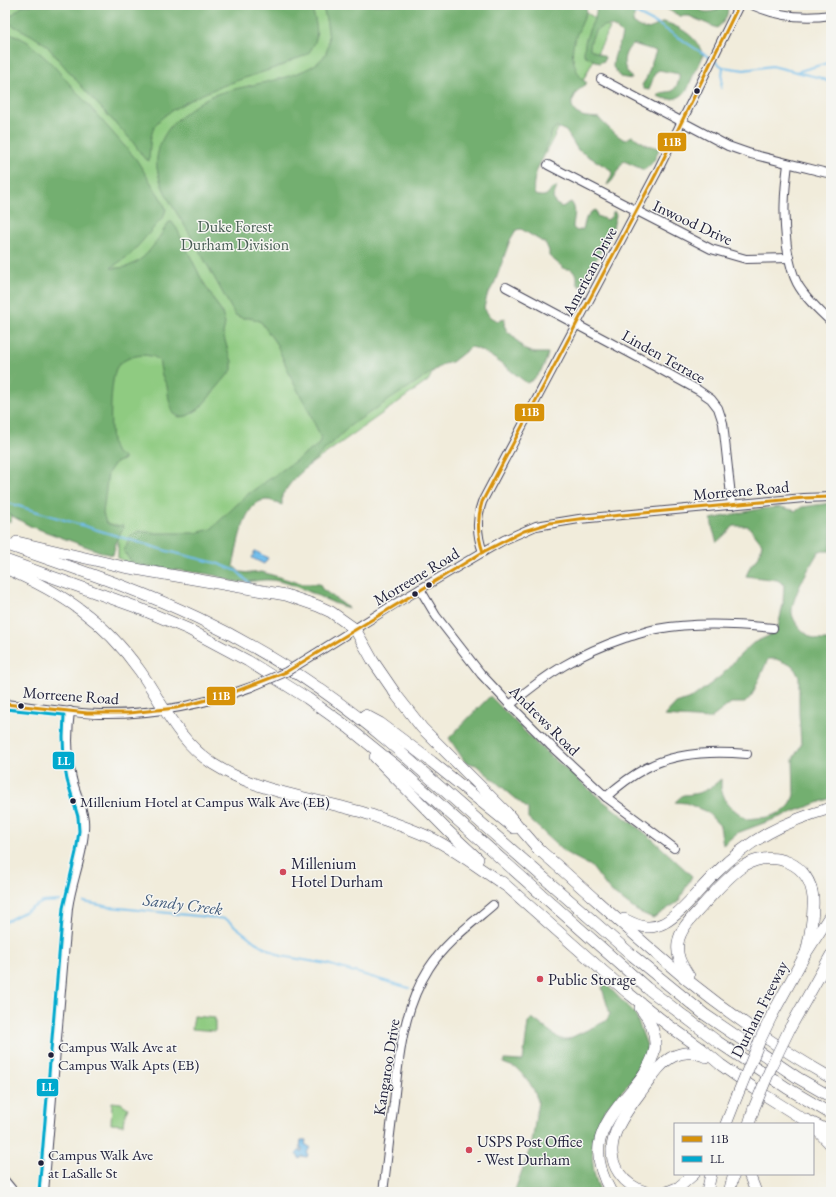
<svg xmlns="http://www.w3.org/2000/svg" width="836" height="1197" viewBox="0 0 836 1197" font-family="'EB Garamond',serif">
  <rect width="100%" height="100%" fill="#f6f6f2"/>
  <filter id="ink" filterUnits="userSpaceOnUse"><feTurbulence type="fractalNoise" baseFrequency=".025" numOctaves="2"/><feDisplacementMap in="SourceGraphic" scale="8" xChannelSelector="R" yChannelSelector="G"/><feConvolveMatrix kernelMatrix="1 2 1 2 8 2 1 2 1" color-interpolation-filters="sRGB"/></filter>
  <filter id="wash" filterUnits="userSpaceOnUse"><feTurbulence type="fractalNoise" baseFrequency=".012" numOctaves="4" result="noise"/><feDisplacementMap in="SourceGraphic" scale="16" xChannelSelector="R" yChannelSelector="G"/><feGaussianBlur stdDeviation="0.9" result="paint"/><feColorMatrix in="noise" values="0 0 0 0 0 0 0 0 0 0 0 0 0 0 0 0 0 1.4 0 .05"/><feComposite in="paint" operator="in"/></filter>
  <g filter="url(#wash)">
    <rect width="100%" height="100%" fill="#f1ecdb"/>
    <!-- green -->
    <g fill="#8fcb81" stroke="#58765e">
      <path d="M 5,5 L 575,5 L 610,28 L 428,381 L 160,571 L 132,565 L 118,558 L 118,526 L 106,523 L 11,514 L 10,522 L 5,520 Z"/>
      <path d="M 194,1016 L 215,1018 L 215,1031 L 192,1029 Z"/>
      <path d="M 112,1102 L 121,1103 L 128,1108 L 124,1118 L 123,1125 L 111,1124 Z"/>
    </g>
    <!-- forest -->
    <g fill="#73af6f" stroke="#4a6855">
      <path d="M 24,5 L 311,5 C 315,20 321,34 312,48 C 310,51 309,53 306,55 C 299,59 292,59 286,64 C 248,78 210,87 176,108 C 169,112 162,117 157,123 C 149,132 150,150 149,161 L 144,158 L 132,141 L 89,95 L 45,44 L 31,35 L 8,23 L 9,17 Z"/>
      <path d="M 322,5 L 585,5 L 587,7 C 583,30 565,43 576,68 C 578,74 581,79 587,83 C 580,90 570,94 572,106 C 573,110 575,113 580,115 C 585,118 593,117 599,118 C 601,122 621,139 625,140 L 632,136 L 647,145 L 659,148 C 657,157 652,165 644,170 L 624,161 C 617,168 616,180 607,185 L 612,174 L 611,170 L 578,150 L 566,131 L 557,127 L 553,130 C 548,145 528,181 535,195 C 543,197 547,197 551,189 L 557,187 L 553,198 L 556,204 L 562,207 L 571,202 C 578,210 573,218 573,228 L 577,231 L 583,229 L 586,218 L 591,212 L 596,210 L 597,216 L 607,220 L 611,217 L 614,211 L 616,215 L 612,232 L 580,287 L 577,283 L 577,276 L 571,269 L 565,269 L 549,256 L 549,251 L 546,244 L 521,229 L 516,230 L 510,240 L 495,282 L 487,296 L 484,308 L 490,317 L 498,321 L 505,318 L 504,325 L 507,331 L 513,336 L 525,350 L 535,353 L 548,353 C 546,364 539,378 527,383 C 513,373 487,350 471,347 L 452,362 L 444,364 L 351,425 L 293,480 L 282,495 L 282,505 C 278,504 272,500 267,500 C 243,499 237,550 233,566 L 240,572 L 251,573 L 262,572 L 302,584 L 320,584 L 322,589 L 349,608 C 325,602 304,586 278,581 C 263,578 256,582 242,582 C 232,583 222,577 213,575 C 196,571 141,569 129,559 C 127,557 126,553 124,551 L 131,535 L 139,531 L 155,533 L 196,533 L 211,529 L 248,494 L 318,445 L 321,438 L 307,407 L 293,382 L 277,345 L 261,322 L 251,318 L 242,318 L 235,315 C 221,290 207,264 192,238 C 180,216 161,194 157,168 C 155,150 164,131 177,120 C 186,112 196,104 207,98 C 234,84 312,81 326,53 C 332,41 326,17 322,5 Z"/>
      <path d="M 596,5 L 638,5 L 639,8 L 634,16 L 633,23 C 648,33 650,28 664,22 C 681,27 698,37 703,56 C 700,63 697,69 693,76 C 691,80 690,84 688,88 C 682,99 669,102 658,96 L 661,93 L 673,91 C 677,86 680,80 679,74 L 659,70 L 655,73 L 649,90 L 644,89 L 642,85 L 646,79 L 656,51 L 633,44 C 627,49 622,58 625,67 C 627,72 630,75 632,79 L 620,77 L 613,67 C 613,54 620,46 622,34 C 608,16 590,29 590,49 L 605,57 L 604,61 L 599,63 L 584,55 C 584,47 585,40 588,33 C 591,24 598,15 596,5 Z"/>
      <path d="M 654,5 L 695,5 C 702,17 717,11 726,5 C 731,12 724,23 717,28 L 689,16 L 680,16 L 663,7 L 657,7 Z"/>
      <path d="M 5,34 L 15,35 L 28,42 L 52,64 L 136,159 L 163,202 L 166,209 L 164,216 L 131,254 L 111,268 C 116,268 124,268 129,266 C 149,258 158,238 169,222 L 172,222 L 177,229 L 201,278 L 222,313 L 225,324 L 223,333 L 228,351 L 232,361 L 232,370 L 199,409 L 187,416 L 179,417 L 173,413 L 169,400 L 167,386 L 162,376 L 159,360 C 156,358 153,356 150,356 C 141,353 123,358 117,367 C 110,377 108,441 115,451 C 117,454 122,456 125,459 L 115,463 L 108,473 L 103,513 L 106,523 L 117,526 L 123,525 L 123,529 L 117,539 L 113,555 L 104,553 L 30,526 L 5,512 Z"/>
      <path d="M 831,503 L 831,551 L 819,551 C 811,564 791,598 792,613 C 793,620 798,626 803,631 C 815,641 816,640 831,640 L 831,798 L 737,833 L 723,845 L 720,826 L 707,812 L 686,803 L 675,802 L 683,795 C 701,794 707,791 721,779 L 721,789 L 727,804 L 746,819 L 769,817 L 784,811 L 790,805 L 794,795 L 793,759 L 801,745 L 799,713 L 799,677 L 793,666 L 776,659 L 768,659 L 752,695 L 745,703 L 731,703 L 710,719 L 664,716 L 676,703 L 693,697 L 721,676 L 738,657 L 753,643 L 777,632 L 783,604 L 784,584 L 777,580 L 746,576 L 751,565 L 759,556 L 762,544 L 748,526 L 734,526 L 717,542 L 713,530 L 711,519 L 759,509 L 781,507 L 796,511 L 802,507 Z"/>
      <path d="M 490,696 L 537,744 L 598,797 L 650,837 L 692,876 L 678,902 L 653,918 L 637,911 L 610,891 L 591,866 L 566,853 L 528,818 L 528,809 L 476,765 L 465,762 L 449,738 Z"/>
      <path d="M 605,983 L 635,1014 L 648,1048 C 643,1059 638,1071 631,1081 C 623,1091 613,1099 606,1109 C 590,1132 588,1168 601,1192 L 512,1192 L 515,1190 L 532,1143 L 538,1101 L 533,1088 L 522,1074 L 516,1068 L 503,1063 L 504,1060 L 523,1061 L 528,1023 L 532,1018 L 560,1039 L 568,1039 L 606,1021 L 610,1014 L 602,988 Z"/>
    </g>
    <!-- water -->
    <g fill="#72bdeb" stroke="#4a7093">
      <path d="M 255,551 L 268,558 L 264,564 L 252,558 Z"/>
      <path d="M 301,1140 L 306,1140 L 305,1144 L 311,1148 L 307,1152 L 308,1154 L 307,1157 L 302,1156 L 300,1159 L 296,1154 L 300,1150 L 301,1152 L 302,1151 L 302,1148 L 300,1148 Z"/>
    </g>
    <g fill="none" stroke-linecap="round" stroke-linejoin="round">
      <!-- stream -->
      <g stroke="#72bdeb" stroke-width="2">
        <path d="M 611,5 L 636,13 L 659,25 L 710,58"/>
        <path d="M 713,60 L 723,67 L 744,70 L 772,66 L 821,78 L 831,83"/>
        <path d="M 796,72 L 831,62"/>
        <path d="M 721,88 L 723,67"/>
        <path d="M 5,502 L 167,551 L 216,563 L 237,571 L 250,584"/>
        <path d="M 84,902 L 110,907 L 226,919 L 255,942 L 281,956 L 327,964 L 409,988"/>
        <path d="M 5,922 L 43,902 L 60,901"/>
      </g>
    </g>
  </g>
  <g filter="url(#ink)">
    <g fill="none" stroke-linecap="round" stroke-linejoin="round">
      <defs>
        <g id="minor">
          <path d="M 752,5 C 777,16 805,19 831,15"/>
          <path d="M 601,79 L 728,146 L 751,154 L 831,174"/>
          <path d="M 788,164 C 784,195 783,216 787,247 C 789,259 791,272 797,283 C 805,298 819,310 831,322"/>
          <path d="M 548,165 L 711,249 L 746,259 L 789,258"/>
          <path d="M 506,287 L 656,367 L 698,390 L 711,399 L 718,408 L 723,423 L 732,505"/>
          <path d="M 483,552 C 477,536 476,519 482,502 L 656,174 L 739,5"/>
          <path d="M 420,589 L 436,616 L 481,674 L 510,705 L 550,745 L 606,797 L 674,848"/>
          <path d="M 315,654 L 393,605 L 483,552 L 504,540 L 536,526 L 579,519 L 804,498 L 831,497"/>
          <path d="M 5,704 C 36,707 68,713 99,714 C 151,715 203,705 251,687"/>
          <path d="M 510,705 C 546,674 580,653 625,638 C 636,635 646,631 657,629 C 695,622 735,624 773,628"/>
          <path d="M 606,797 C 618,786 631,776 646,768 C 676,752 714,751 747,754"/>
          <path d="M 5,1181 L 14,1192"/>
          <path d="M 44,1192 L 68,908 C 72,878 86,850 84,820 C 83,809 75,791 72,779 C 67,756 67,734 70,711"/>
          <path d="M 383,1192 C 387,1162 390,1132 394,1102 C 399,1055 403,1009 429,968 C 445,943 471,924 493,905"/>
        </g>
        <g id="highway">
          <path d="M 17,542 L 124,567 L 286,595 L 318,606 L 331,612 L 355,629 L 373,661 L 397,696 L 422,728 L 507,813 L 541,852"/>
          <path d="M 5,544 C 70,567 136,588 198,618 C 267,651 331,693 390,743 L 633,956 L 704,1014 L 798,1078 L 831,1097"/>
          <path d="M 5,560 L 136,607 L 188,629 L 248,661 L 307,698 L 349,728 L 402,771 L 647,988 L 718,1042 L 787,1088 L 831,1114"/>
          <path d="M 5,568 C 62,593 103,619 140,671 C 163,704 178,741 213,764 C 260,794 319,798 371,815 C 393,823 416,830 437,841 C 461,854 483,871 506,886"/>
          <path d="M 365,715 L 380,723 L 432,762 L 514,828"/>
          <path d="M 375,757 L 448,831 L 478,859"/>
          <path d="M 536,847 C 587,891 635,937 686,979 C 732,1016 780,1049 831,1078"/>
          <path d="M 502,882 L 628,993 L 668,1025 L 702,1049 L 721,1065 L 755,1089 L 811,1124"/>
          <path d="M 624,919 C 638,926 649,931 664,923 C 680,915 702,886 716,873 C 749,839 786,821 831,808"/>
          <path d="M 689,976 C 682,965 676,957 678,943 C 680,928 694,916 703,905 C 715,892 729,875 745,865 C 774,849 810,863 813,898 C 814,916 810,936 806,953"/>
          <path d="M 772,1015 L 806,953 L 831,914"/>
          <path d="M 790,1028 L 831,955"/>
          <path d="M 806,1120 L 831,1132"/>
          <path d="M 726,1124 L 737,1096"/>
          <path d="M 749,1124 L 754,1108"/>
          <path d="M 815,1128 L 831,1145"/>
          <path d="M 749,1174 L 756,1192"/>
          <path d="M 611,1192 C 603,1178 597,1162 599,1145 C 607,1093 688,1065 640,1008"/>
          <path d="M 646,1192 C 635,1189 626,1183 619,1173 C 599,1144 626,1112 643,1089 C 652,1077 661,1062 674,1056 C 685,1051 696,1052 706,1057"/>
          <path d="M 667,1192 L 679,1187 L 694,1174"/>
          <path d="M 707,1192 L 711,1174"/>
          <path d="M 729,1192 L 734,1174"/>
        </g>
      </defs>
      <!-- minor casing -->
      <use href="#minor" stroke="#414053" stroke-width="10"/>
      <!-- highway casing -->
      <use href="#highway" stroke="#414053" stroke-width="12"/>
      <!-- minor -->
      <use href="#minor" stroke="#fff" stroke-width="8"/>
      <!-- highway -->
      <use href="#highway" stroke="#fff" stroke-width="11"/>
      <defs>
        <path id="minor-bridge" d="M 251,687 L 286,672 L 315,654"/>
        <g id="highway-bridge">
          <path d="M 737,1096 L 760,1040 L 772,1015"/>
          <path d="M 754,1108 L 772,1065 L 790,1028"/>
        </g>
      </defs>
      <!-- minor-bridge casing -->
      <use href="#minor-bridge" stroke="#414053" stroke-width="10" stroke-linecap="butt"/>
      <!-- highway-bridge casing -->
      <use href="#highway-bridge" stroke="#414053" stroke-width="12" stroke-linecap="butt"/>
      <!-- minor-bridge -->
      <use href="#minor-bridge" stroke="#fff" stroke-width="8"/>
      <!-- highway-bridge -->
      <use href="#highway-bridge" stroke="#fff" stroke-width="11"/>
      <defs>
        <g id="bus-1">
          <path d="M 483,552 C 477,535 477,519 482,502 L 656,174 L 739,5"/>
          <path d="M 5,704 L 87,713 L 129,713 L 176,708 L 229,694 L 286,672 L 483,552 L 524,531 L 550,523 L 579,519 L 804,498 L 831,497"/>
        </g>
        <path id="bus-2" d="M 5,709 L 64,715 L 63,737 L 64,763 L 67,780 L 78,817 L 79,831 L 76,852 L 63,908 L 39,1192"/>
      </defs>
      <!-- bus-1 casing -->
      <use href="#bus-1" stroke="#f6f6f2" stroke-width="6"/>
      <!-- bus-2 casing -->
      <use href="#bus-2" stroke="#f6f6f2" stroke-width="6"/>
      <!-- bus-1 -->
      <use href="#bus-1" stroke="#d79209" stroke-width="3"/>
      <!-- bus-2 -->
      <use href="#bus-2" stroke="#00a9ce" stroke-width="3"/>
    </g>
  </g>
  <!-- markers -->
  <g fill="#22223b" stroke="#f6f6f2" stroke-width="1.5">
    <circle cx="697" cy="91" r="3.5"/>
    <circle cx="429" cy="585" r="3.5"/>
    <circle cx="415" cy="594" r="3.5"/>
    <circle cx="21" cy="706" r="3.5"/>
    <circle cx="73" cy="801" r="3.5"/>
    <circle cx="51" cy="1055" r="3.5"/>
    <circle cx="41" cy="1163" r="3.5"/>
  </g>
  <g fill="#d1495b" stroke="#f6f6f2" stroke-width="1.5">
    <circle cx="283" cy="872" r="4"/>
    <circle cx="540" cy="979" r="4"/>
    <circle cx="469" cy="1150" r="4"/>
  </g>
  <g text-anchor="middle" stroke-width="3" stroke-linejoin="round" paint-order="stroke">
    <!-- bus labels -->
    <g font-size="15" fill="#22223b" stroke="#f6f6f2" text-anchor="start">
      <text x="80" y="807">Millenium Hotel at Campus Walk Ave (EB)</text>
      <text x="58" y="1052">Campus Walk Ave at<tspan x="58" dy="18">Campus Walk Apts (EB)</tspan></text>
      <text x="48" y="1160">Campus Walk Ave<tspan x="48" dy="18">at LaSalle St</tspan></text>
    </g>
    <!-- street labels -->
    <g font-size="16" fill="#22223b" stroke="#f6f6f2">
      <text transform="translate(693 222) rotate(25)" y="6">Inwood Drive</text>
      <text transform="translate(589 271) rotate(-62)" y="6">American Drive</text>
      <text transform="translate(664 356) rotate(29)" y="6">Linden Terrace</text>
      <text transform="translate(741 490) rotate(-5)" y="6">Morreene Road</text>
      <text transform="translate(416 576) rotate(-31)" y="6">Morreene Road</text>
      <text transform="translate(71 695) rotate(4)" y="6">Morreene Road</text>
      <text transform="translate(545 720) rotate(45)" y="6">Andrews Road</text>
      <text transform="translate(759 1009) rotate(-63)" y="6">Durham Freeway</text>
      <text transform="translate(386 1067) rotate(-81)" y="6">Kangaroo Drive</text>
    </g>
    <!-- park labels -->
    <g font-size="16" fill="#485d54" stroke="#f6f6f2">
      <text x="235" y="232">Duke Forest<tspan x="235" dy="18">Durham Division</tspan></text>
    </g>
    <!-- poi labels -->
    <g font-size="16" fill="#22223b" stroke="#f6f6f2" text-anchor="start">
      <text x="291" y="869">Millenium<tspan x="291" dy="18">Hotel Durham</tspan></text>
      <text x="548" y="985">Public Storage</text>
      <text x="477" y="1147">USPS Post Office<tspan x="477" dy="18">- West Durham</tspan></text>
    </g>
    <!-- water labels -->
    <g font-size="17" font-style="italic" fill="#3e5879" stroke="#f6f6f2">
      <text transform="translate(183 904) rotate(7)" y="6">Sandy Creek</text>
    </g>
  </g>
  <g stroke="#f6f6f2" stroke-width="1.5">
    <rect x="657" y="132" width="30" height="20" rx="4" fill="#d79209"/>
    <rect x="514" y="403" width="31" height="19" rx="4" fill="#d79209"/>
    <rect x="206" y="686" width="30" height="20" rx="4" fill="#d79209"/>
    <rect x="52" y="751" width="23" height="19" rx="4" fill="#00a9ce"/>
    <rect x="36" y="1078" width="23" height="19" rx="4" fill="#00a9ce"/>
  </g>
  <g font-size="11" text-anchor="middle" font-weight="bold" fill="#fff">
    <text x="672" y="146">11B</text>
    <text x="530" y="416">11B</text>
    <text x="221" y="700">11B</text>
    <text x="64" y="765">LL</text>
    <text x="48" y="1091">LL</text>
  </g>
  <!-- margin -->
  <rect width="836" height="1197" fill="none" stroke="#f6f6f2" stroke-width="20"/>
  <!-- legend -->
  <rect x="674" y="1123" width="140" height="52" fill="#f6f6f2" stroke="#a1a1a9"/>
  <rect x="682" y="1136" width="20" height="6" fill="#d79209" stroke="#a1a1a9"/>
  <text x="710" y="1143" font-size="12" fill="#22223b">11B</text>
  <rect x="682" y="1156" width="20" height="6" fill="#00a9ce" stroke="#a1a1a9"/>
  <text x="710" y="1163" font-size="12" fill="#22223b">LL</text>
</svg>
